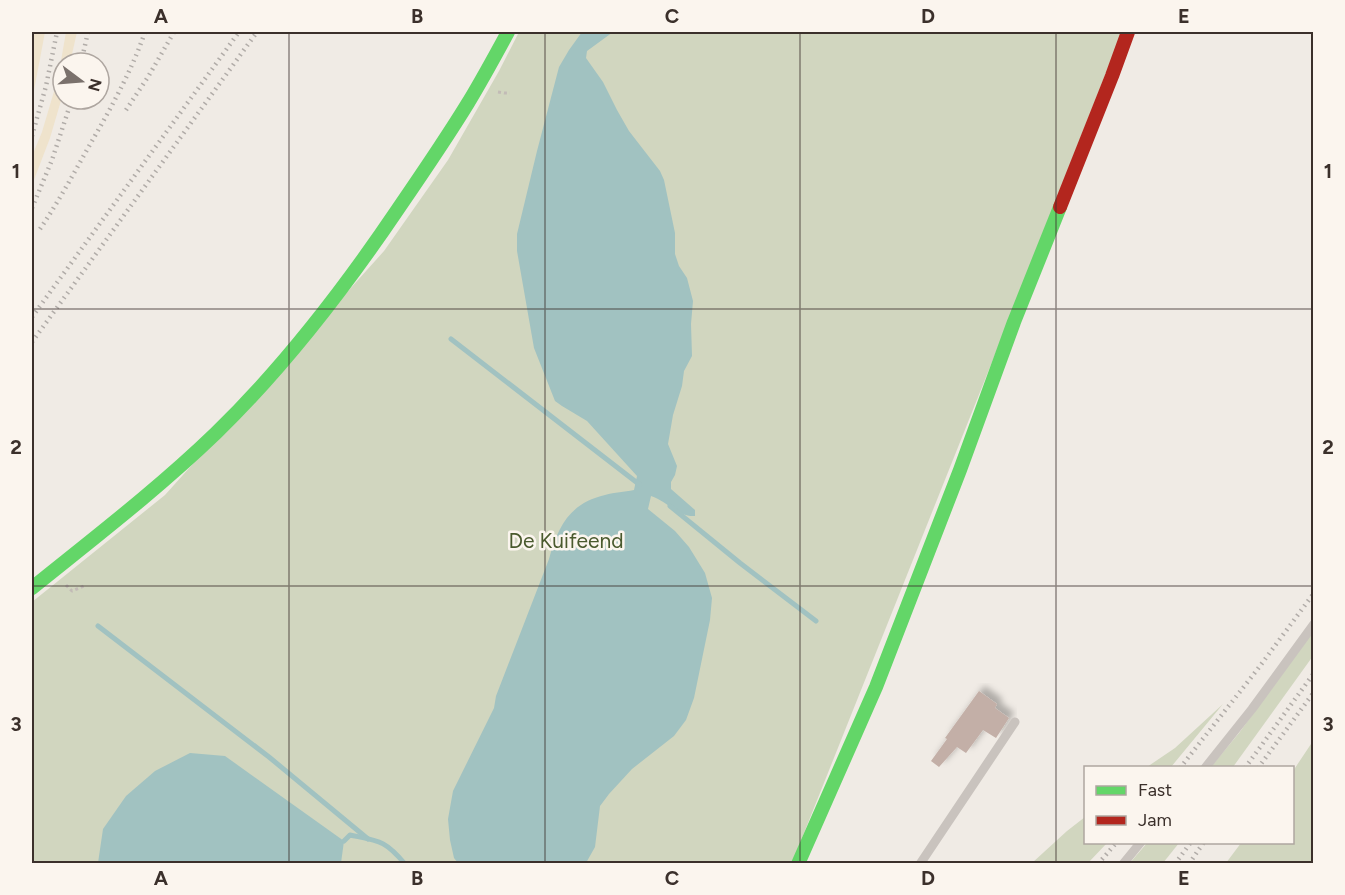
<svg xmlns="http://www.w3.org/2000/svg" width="1345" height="895" viewBox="0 0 1345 895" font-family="Figtree,sans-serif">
  <defs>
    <filter id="shadow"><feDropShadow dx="5.5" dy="-5.5" stdDeviation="3" flood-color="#0004"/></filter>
  </defs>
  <rect width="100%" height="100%" fill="#f0ebe5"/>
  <!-- green -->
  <g fill="#d1d6bf">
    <path d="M 519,32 L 1122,32 L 992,362 L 792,863 L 32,864 L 32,602 L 165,495 L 384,251 L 448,160 L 499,71 Z"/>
    <path d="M 1313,632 L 1313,656 L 1233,767 L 1210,768 L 1239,733 Z"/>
    <path d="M 1223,704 L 1171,767 L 1147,767 L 1175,748 Z"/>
    <path d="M 1313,741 L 1313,863 L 1226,863 L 1241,843 L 1292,842 L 1293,771 Z"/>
    <path d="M 1085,817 L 1086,842 L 1107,843 L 1088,863 L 1032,863 L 1067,831 Z"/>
    <path d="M 1147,843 L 1179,843 L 1163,863 L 1129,864 Z"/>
  </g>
  <!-- sand -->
  <g fill="#efe3cc">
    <path d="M 32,32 L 45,32 L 32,101 Z"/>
    <path d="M 66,32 L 77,32 L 70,63 L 63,63 L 63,92 L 60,104 L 50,138 L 32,185 L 32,156 L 42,132 L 58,78 Z"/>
  </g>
  <!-- water -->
  <g fill="#a1c2c1">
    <path d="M 582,32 L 613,32 L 587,51 L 586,58 L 603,82 L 617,110 L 629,131 L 660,171 L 664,180 L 675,233 L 675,254 L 679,266 L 687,278 L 693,301 L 691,324 L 692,356 L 684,371 L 682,386 L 673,415 L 668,444 L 677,466 L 675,475 L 671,482 L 671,489 L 695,510 L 695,516 C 678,517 667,501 651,496 L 648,509 L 675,531 L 689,547 L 705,573 L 712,598 L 710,620 L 694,698 L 686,720 L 674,736 L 632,769 L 609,794 L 600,806 L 595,847 L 586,863 L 458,863 L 454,858 L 450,840 L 448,819 L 453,791 L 494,708 L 496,696 L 549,559 C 558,526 570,503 605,495 C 615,492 624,492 634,490 L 637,476 L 587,421 L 562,406 L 555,401 L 534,348 L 517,251 L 517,234 L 537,151 L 559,67 L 569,50 Z"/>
    <path d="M 190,753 L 225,756 L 344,841 L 341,863 L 98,863 L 103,829 L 126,796 L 155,771 Z"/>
  </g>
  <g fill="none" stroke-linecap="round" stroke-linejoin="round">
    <!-- stream -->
    <g stroke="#a1c2c1" stroke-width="5">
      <path d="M 451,339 L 640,485"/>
      <path d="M 670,506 L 740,563 L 816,621"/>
      <path d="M 98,626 L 269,757 L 368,839"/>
      <path d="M 344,841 L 350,835 C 379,841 385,840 405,864"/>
    </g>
  </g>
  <!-- building -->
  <path fill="#c3afa7" filter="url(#shadow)" d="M 979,691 L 997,704 L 995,708 L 1009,718 L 996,738 L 983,730 L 966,753 L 957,747 L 939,767 L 931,761 L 947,739 L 945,738 Z"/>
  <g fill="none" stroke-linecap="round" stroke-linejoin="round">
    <!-- path -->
    <g stroke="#c2bbb6" stroke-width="3" stroke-dasharray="3 3" stroke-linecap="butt">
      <path d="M 498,92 L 504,93 L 510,93"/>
      <path d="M 66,585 L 72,591 L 84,586"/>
    </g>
    <!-- lane -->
    <g stroke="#c9c3be" stroke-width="9">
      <path d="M 1205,768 L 1252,709 L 1314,624"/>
      <path d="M 920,864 L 1015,722"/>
      <path d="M 1123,864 L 1141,842"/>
    </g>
    <!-- fast -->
    <g stroke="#63d668" stroke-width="14">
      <path d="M 32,588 C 94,538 158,489 216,433 C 285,366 344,289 398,209 C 422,174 446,139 468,103 C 482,80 495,56 508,32"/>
      <path d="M 798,864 L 876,687 L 960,470 L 1014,322 L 1060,207"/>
    </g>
    <!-- jam -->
    <path stroke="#b3261e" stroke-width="14" d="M 1060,207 L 1112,76 L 1128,32"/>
    <!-- rail -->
    <g stroke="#b1aca8" stroke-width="4.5" stroke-dasharray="1.5 4.5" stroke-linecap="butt">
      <path d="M 81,63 L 88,32"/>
      <path d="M 126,110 L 148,77 L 174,32"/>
      <path d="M 32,136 L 46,86 L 57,32"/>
      <path d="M 32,208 L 52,160 L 72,99"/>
      <path d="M 40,229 C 59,201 75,171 92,141 C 112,106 132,70 145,32"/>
      <path d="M 32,317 L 239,32"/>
      <path d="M 32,342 L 257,32"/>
      <path d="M 1180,768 L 1257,670 L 1314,593"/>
      <path d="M 1245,768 L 1314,673"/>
      <path d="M 1258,768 L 1314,692"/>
      <path d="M 1098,864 L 1117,842"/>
      <path d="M 1175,864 L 1191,842"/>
      <path d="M 1189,864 L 1204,842"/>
    </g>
  </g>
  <!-- grid -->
  <path fill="none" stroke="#3b302b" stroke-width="1.5" stroke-opacity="0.55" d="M 289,32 L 289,864M 545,32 L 545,864M 800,32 L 800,864M 1056,32 L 1056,864M 32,309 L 1314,309M 32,586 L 1314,586"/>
  <g text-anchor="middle" stroke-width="5" stroke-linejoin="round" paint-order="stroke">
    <!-- park labels -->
    <g font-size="21" fill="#4a5a2e" stroke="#fbf5ee">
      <text x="566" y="548">De Kuifeend</text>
    </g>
  </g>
  <!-- border -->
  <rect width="1345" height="895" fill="none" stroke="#fbf5ee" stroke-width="66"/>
  <!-- legend -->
  <rect x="1084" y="766" width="210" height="78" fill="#fbf5ee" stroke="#aea6a0" stroke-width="1.5"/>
  <rect x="1096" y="786" width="30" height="9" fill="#63d668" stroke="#aea6a0" stroke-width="1.5"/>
  <text x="1138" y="796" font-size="18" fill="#3b302b">Fast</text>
  <rect x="1096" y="816" width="30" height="9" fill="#b3261e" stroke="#aea6a0" stroke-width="1.5"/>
  <text x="1138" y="826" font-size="18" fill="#3b302b">Jam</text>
  <!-- north arrow -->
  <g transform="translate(81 81) rotate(106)"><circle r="28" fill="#fbf5ee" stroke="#aea6a0" stroke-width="1.5"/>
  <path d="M0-4.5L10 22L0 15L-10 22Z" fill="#7a716c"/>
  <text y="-9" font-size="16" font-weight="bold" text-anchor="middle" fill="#3b302b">N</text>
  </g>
  <rect x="33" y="33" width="1279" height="829" fill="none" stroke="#3b302b" stroke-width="2"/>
  <g font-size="20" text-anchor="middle" font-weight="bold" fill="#3b302b">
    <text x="161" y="23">A</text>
    <text x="417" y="23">B</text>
    <text x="672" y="23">C</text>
    <text x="928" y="23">D</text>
    <text x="1184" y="23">E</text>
    <text x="16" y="178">1</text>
    <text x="1328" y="178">1</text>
    <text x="16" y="454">2</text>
    <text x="1328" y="454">2</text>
    <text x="16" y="731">3</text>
    <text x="1328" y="731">3</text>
    <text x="161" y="885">A</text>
    <text x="417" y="885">B</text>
    <text x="672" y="885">C</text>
    <text x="928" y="885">D</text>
    <text x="1184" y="885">E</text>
  </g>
</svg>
